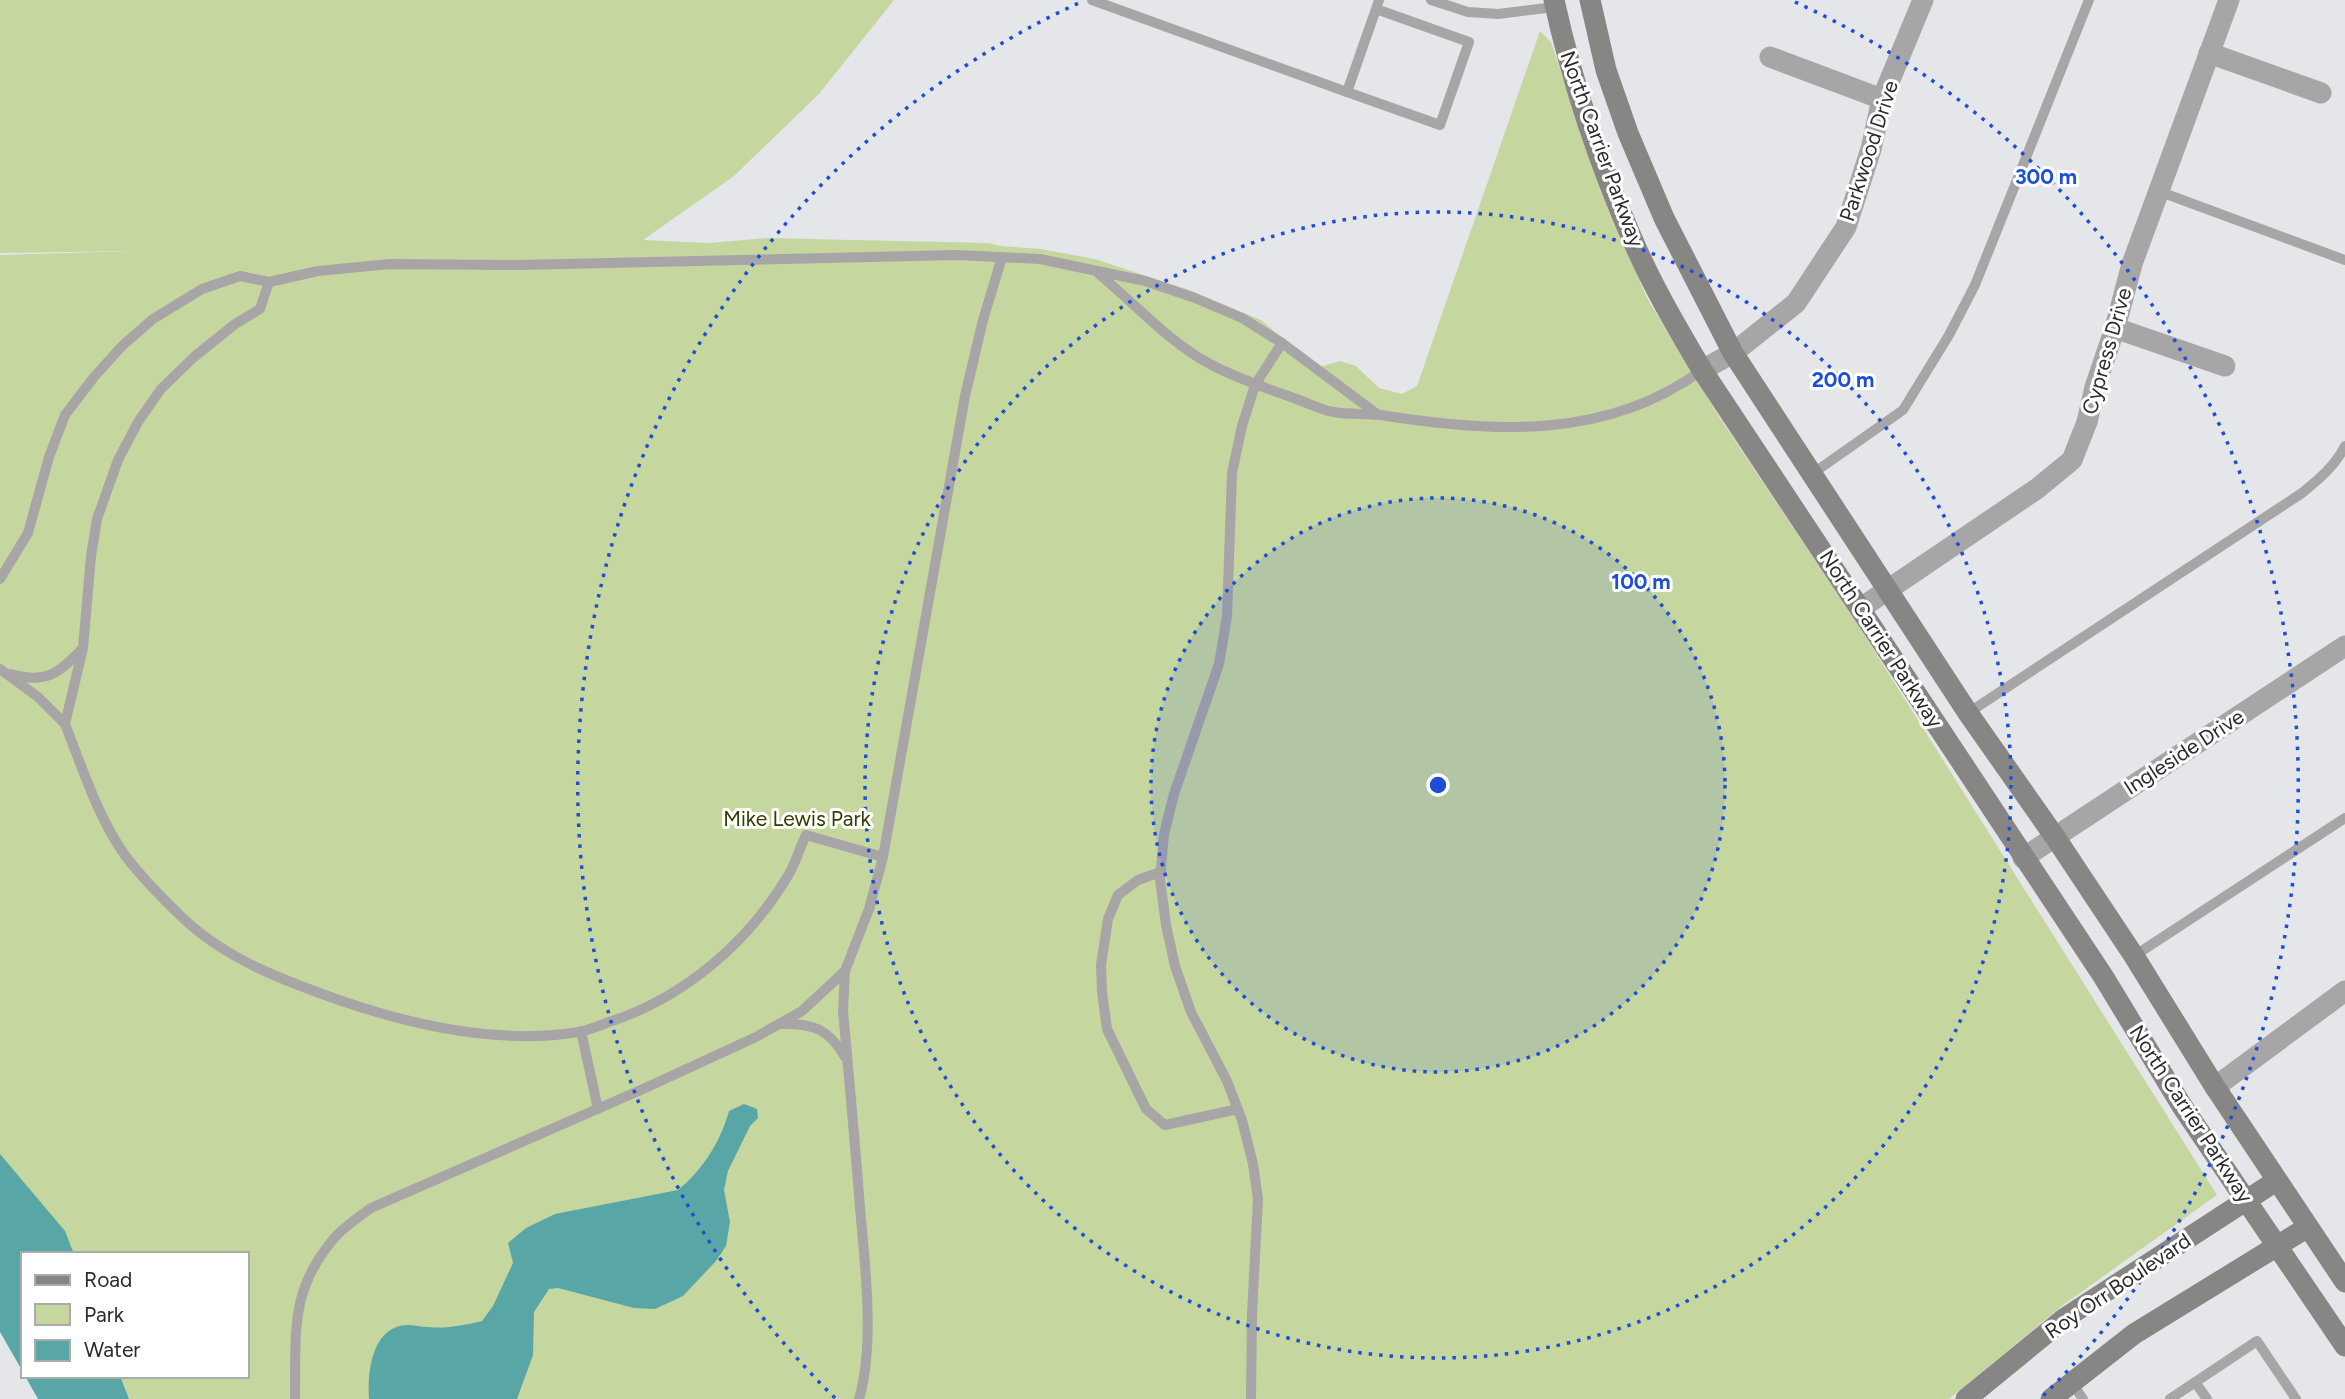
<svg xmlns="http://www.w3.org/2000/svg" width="2345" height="1399" viewBox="0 0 2345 1399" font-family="Figtree,sans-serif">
  <rect width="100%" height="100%" fill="#e5e6e9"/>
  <!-- green -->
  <path fill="#c6d69f" d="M 0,0 L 894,0 L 819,94 L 734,176 L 643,240 L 709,243 L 766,238 L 989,243 L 1001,246 L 1041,249 L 1095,259 L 1189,290 L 1261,320 L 1316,368 L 1340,361 L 1356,366 L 1379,388 L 1402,394 L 1417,386 L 1540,31 L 1551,42 L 1601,192 L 1647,298 L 1718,415 L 1853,617 L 2217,1195 L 2063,1305 L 1949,1399 L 117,1399 L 109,1376 L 247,1376 L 247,1254 L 59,1254 L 0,1169 L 0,255 L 134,251 L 0,253 Z"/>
  <!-- water -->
  <g fill="#59a6a7">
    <path d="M 744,1104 L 757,1109 L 758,1118 L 750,1126 L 728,1171 L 724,1190 L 730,1222 L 726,1246 L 716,1261 L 683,1296 L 655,1309 L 634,1308 L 558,1288 L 549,1289 L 534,1312 L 533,1355 L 517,1399 L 369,1399 C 367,1373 372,1326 407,1325 C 414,1325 421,1327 428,1327 C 446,1329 465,1325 482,1321 L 493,1306 L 513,1263 L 508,1243 L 526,1228 L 555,1214 L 678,1190 C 702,1171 721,1141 729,1111 Z"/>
    <path d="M 0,1154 L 65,1231 L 74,1254 L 23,1254 L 23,1372 L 0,1332 Z"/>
    <path d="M 25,1376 L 120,1376 L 129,1399 L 38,1399 Z"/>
  </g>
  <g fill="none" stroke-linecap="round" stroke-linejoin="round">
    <!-- lane -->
    <g stroke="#a7a5a5" stroke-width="10">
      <path d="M 1092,0 L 1347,92"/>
      <path d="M 1431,0 L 1468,12 L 1498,14 L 1555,7"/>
      <path d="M 1376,9 L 1469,42 L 1440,125 L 1347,92 L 1376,9 L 1379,0"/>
      <path d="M 2158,191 L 2345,260"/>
      <path d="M 1099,274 C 1135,304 1169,342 1210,364 C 1238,379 1269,389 1299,400 C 1310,404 1322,410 1334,412 C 1349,415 1366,413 1381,415 C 1492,433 1607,440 1702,370"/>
      <path d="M 1812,474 L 1903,410 L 1949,335 L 1975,285 L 2089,0"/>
      <path d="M 0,579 L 28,533 L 49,457 L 65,415 L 94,377 L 123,345 L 153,319 L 202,289 L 240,276 L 269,282 L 318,271 L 390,264 L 518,265 L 957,255 L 1040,259 L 1145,281 L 1195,298 L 1242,318 L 1282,343 L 1377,414"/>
      <path d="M 0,669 L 38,697 L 65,724 L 83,648 L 91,556 L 97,519 L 118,460 L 138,422 L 161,389 L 194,357 L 235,324 L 260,309 L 269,282"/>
      <path d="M 11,674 C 45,684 59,674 82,649"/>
      <path d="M 1968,713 L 2302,493 C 2319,479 2335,466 2345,446"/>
      <path d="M 65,724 C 82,767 97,815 124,854 C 141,877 164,900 185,920 C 228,960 285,981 339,1000 C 414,1026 499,1045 579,1032 C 589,1030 599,1026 609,1022 C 684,998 749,942 789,874 C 796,862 800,847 806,835 L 883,857"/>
      <path d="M 1160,872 L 1138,880 L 1118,895 L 1108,919 L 1101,965 L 1102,992 L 1107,1029 L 1146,1109 L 1165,1125 L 1238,1109"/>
      <path d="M 2134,956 L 2345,818"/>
      <path d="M 781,1024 C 813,1023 829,1029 845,1057"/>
      <path d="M 581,1031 L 598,1109"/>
      <path d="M 2195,1382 L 2207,1399"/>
      <path d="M 2072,1383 L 2083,1399"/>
      <path d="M 295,1399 C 296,1333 289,1288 337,1235 C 347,1225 360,1216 371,1208 L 643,1089 L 756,1037 L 802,1011 L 845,971"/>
      <path d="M 859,1399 C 875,1345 865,1264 860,1208 C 855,1142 849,1077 843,1011 L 845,971 L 869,909 L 883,857 L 965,396 L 983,320 L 1002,257"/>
      <path d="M 1251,1399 L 1252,1314 L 1258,1199 L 1253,1164 L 1242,1120 L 1227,1081 L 1191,1012 L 1175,966 L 1166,925 L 1160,879 L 1164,834 L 1174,794 L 1219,664 L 1227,616 L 1232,473 L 1242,426 L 1255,385 L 1282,343"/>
      <path d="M 2170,1399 L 2257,1341 L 2296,1399"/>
    </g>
    <!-- street -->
    <g stroke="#a7a5a5" stroke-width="21">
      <path d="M 2209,53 L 2321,93"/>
      <path d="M 1770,57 L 1882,99"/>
      <path d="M 2115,328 L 2225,366"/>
      <path d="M 1702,370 L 1733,353 L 1796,303 L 1846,227 L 1871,149 L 1882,99 L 1923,0"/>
      <path d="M 1861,608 L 2038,488 L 2072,460 L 2087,422 L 2095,387 L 2115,328 L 2132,264 L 2229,0"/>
      <path d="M 2023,858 L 2345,646"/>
      <path d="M 2215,1087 L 2345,991"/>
    </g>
    <!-- secondary -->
    <g stroke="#888685" stroke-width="21">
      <path d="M 1554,0 C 1572,82 1600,166 1634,243 C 1653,287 1678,329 1702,370 L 2103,976 L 2182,1106 L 2345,1346"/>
      <path d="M 1590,0 L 1606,70 L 1628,133 L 1664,218 L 1733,353 L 1968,713 L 2055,837 L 2134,956 L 2215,1087 L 2345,1282"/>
      <path d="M 1966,1399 L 2065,1318 L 2276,1181"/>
      <path d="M 2051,1399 L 2134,1334 L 2308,1227"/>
    </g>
  </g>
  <!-- distance rings -->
  <circle cx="1438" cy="785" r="287" fill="#1d4ed8" fill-opacity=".12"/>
  <g fill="none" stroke="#1d4ed8" stroke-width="3.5" stroke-dasharray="3.5 7">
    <circle cx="1438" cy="785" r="287"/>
    <circle cx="1438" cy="785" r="573"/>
    <path d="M835 1398A860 860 0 0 1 1081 2M1795 2A860 860 0 0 1 2041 1398"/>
  </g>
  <g text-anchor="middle" stroke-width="6" stroke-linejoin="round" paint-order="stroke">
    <!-- street labels -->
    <g font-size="21" fill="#2b2c2d" stroke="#fff">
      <text transform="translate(1602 149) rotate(70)" y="7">North Carrier Parkway</text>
      <text transform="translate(1869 151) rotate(-72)" y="7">Parkwood Drive</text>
      <text transform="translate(2107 351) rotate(-74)" y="7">Cypress Drive</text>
      <text transform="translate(1881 639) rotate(57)" y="7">North Carrier Parkway</text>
      <text transform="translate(2184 752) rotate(-33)" y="7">Ingleside Drive</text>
      <text transform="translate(2191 1114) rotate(57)" y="7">North Carrier Parkway</text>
      <text transform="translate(2118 1286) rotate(-34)" y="7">Roy Orr Boulevard</text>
    </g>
    <!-- park labels -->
    <g font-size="21" fill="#333f00" stroke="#fff">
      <text x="797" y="826">Mike Lewis Park</text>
    </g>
  </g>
  <circle cx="1438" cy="785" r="10" fill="#1d4ed8" stroke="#fff" stroke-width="3.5"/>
  <g font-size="21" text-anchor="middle" font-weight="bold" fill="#1d4ed8" stroke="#fff" stroke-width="6" stroke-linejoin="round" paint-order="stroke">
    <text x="2046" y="184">300 m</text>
    <text x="1843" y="387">200 m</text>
    <text x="1641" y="589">100 m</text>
  </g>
  <!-- legend -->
  <rect x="21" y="1252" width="228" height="126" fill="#ffffff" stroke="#aaabab" stroke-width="2"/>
  <rect x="35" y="1275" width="35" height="10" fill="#888685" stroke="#aaabab" stroke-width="2"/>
  <text x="84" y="1287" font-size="21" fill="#2b2c2d">Road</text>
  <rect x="35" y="1304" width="35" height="21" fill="#c6d69f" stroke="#aaabab" stroke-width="2"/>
  <text x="84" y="1322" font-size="21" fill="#2b2c2d">Park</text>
  <rect x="35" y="1340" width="35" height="21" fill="#59a6a7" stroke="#aaabab" stroke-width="2"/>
  <text x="84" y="1357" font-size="21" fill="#2b2c2d">Water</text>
</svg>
